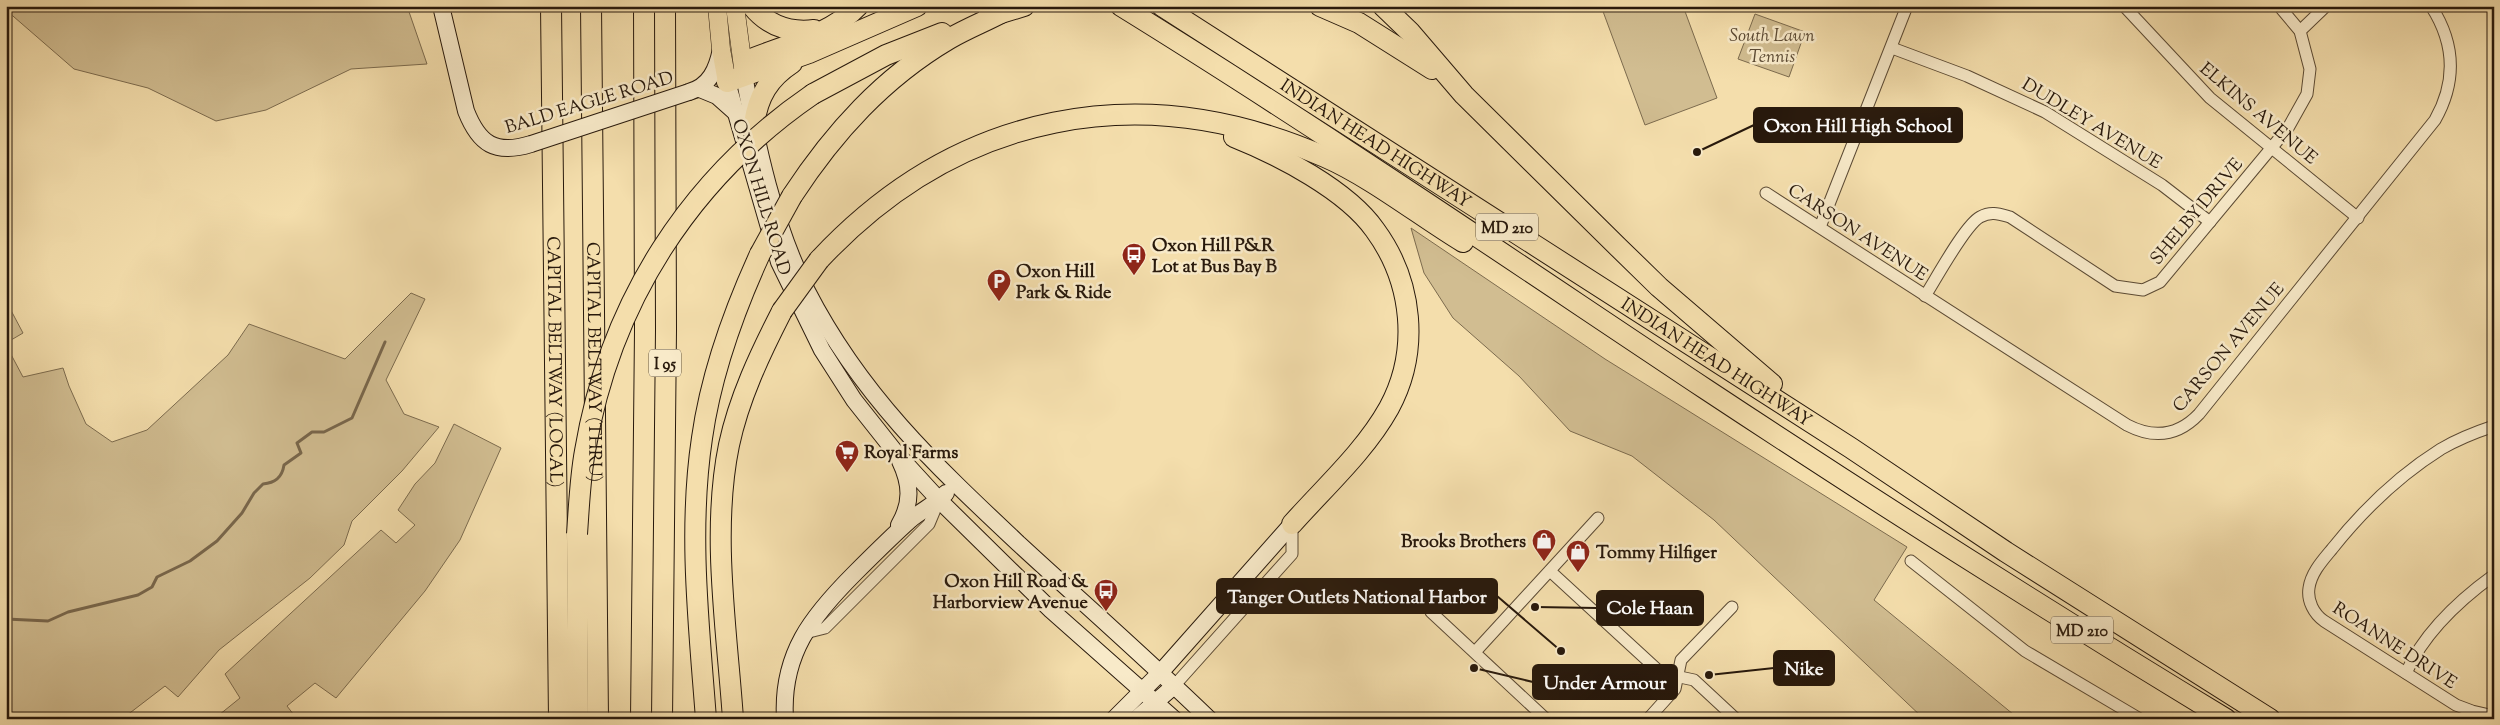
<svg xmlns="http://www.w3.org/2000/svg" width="2500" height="725" viewBox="0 0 2500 725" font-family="'Sorts Mill Goudy',serif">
  <rect width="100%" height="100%" fill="#f4deac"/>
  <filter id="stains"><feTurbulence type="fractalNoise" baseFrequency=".004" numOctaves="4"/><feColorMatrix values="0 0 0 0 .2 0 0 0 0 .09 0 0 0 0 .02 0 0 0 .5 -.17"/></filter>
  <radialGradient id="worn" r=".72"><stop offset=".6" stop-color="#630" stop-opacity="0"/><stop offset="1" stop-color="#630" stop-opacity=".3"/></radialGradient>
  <!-- green -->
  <g fill="#d1bd91" stroke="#7c6b4e">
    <path d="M 6,6 L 407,6 L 427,64 L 351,69 L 266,110 L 216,121 L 148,88 L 74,69 L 6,10 Z"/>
    <path d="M 1601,6 L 1683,6 L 1717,98 L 1645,125 Z"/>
    <path d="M 1755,14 L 1805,32 L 1789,77 L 1738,59 Z"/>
    <path d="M 1411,228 L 1605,359 L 1907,547 L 1874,600 L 2019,719 L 1924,719 L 1714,520 L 1632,456 L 1570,431 L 1519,376 L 1453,318 L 1424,273 Z"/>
    <path d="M 411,293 L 425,299 L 386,380 L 404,414 L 439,427 L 402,471 L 352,521 L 344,545 L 310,578 L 219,650 L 178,697 L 165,686 L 122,719 L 6,719 L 6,345 L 23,377 L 63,368 L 69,386 L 86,424 L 112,442 L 147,430 L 228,355 L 249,324 L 345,359 Z"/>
    <path d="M 6,301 L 23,333 L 6,343 Z"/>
    <path d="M 454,424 L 501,448 L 460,540 L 425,591 L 336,698 L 315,683 L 287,706 L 297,719 L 214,719 L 240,698 L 225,674 L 381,530 L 396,543 L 415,525 L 398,510 L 415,484 L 435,463 Z"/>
  </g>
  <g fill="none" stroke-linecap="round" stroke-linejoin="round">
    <!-- stream -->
    <path stroke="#79674c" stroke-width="3" d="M 6,619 L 48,621 L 68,612 L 138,595 L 152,587 L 157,577 L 190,561 L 217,541 L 242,513 L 254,493 L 263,484 C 275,483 282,478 284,465 L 301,453 L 297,443 L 312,432 L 324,432 L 352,418 L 385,342"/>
    <defs>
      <g id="street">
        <path d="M 2124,6 L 2210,98 L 2358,218"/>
        <path d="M 2300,31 L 2326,6"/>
        <path d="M 1892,48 L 1967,76 L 2045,112 L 2162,185 L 2210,222"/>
        <path d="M 1766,193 L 2127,425 C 2154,439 2178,436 2199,414 L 2435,120 C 2457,81 2455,43 2431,6"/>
        <path d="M 1820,227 L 1907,6"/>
        <path d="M 1925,296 C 1936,279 1965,225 1980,217 C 1991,211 1999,214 2010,217 L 2115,286 L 2143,290 L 2160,282 L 2288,128 L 2307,94 L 2310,69 L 2300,31 L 2279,6"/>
        <path d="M 2494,426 C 2476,432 2458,439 2441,449 C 2398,476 2363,510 2332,549 C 2322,561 2311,573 2309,588 C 2307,601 2314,614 2324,621 L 2456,705 L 2472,711 L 2494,716"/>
        <path d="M 1911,561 L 2025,651 L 2140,719"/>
        <path d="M 1550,571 L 1661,673 L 1694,680 L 1736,719"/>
        <path d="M 1431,612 L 1546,719"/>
        <path d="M 805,633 L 825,628 L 929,524 L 939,500"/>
        <path d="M 1475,652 L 1598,518"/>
        <path d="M 2406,673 C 2424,633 2458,601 2494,575"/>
        <path d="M 1174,686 L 1292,554 L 1292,524"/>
        <path d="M 1648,719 L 1675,689 L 1681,660 L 1732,607"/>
      </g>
      <g id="secondary">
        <path d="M 441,6 L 466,111 C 479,144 495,155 531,144"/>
        <path d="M 744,75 C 757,147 774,225 807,291 C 861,396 935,465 1019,544 C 1082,602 1147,659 1209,719"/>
        <path d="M 727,82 L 779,262 L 822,350 L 854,400 L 896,453 L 939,500 L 1051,610 L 1174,719"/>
        <path d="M 700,89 L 717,96 L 735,112"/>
        <path d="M 689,92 C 710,86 717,69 721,49"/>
        <path d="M 899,525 C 912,503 911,484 900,461"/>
        <path d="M 785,719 C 781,654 812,616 855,573 C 873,555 891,537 910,520 C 922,510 936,504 946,493"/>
        <path d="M 1114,719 L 1160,673 L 1292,524"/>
        <path d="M 1136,719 L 1174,686"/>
      </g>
      <g id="primary">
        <path d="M 717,6 L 721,49 L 727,82"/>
        <path d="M 735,6 L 744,75"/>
      </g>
      <g id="highway">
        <path id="s1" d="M 551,6 L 559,719"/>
        <path id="s2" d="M 591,6 L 598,719"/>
        <path d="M 752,6 C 768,26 789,33 814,30"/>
        <path d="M 1121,6 C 1320,129 1513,261 1707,390 C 1878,503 2051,613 2226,719"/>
        <path id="s3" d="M 1162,6 L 1851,448 L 2006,552 L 2270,719"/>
        <path d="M 1320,6 L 1359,23 L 1432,69"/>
        <path d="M 1383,6 L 1410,32 L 1464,95 L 1618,247 L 1659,287 L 1772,384"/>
        <path d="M 988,17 L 1024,6"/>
        <path d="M 746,61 C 782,46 831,35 858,6"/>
        <path d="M 727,82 L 809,53 L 917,6"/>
        <path d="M 813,94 L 886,55 L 942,33"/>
        <path d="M 754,124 C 758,96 769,78 792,63"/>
        <path d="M 1234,137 C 1279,155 1347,190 1375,230 C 1413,282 1420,351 1389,408 C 1365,451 1325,487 1292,524"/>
        <path d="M 792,196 C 834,132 883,78 949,39 C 966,29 984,22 1001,13"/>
        <path d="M 819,260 C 957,112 1140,76 1325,157 C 1371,177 1420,216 1463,242"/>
        <path d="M 577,534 L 578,719"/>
        <path d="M 641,719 L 645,330 L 644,6"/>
        <path d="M 662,719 L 666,330 L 665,6"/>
        <path d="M 706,719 C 699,626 688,531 702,438 C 711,374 733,313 760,254"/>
        <path d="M 733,719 C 727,631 711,532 729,445 C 739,398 760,354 782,311"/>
      </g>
    </defs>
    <!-- street casing -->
    <use href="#street" stroke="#5b4a34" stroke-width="13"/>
    <!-- secondary casing -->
    <use href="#secondary" stroke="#28190c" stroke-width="18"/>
    <!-- primary casing -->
    <use href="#primary" stroke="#28190c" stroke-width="19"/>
    <!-- highway casing -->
    <use href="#highway" stroke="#28190c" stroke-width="22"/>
    <!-- street -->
    <use href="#street" stroke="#f8eac9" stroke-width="11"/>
    <!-- secondary -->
    <use href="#secondary" stroke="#f8eac9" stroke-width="16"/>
    <!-- primary -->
    <use href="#primary" stroke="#f4deac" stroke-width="18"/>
    <!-- highway -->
    <use href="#highway" stroke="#f4deac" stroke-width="20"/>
    <defs>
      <path id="secondary-bridge" d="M 531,144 L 689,92"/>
      <g id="highway-bridge">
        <path d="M 760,254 L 792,196"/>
        <path d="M 782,311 L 819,260"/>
        <path d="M 577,534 C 579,507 580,478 585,451 C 610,303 689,179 813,94"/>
      </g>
    </defs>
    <!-- secondary-bridge casing -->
    <use href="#secondary-bridge" stroke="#28190c" stroke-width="18" stroke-linecap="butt"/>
    <!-- highway-bridge casing -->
    <use href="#highway-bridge" stroke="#28190c" stroke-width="22" stroke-linecap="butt"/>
    <!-- secondary-bridge -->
    <use href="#secondary-bridge" stroke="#f8eac9" stroke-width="16"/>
    <!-- highway-bridge -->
    <use href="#highway-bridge" stroke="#f4deac" stroke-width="20"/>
  </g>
  <!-- icons -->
  <defs>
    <symbol id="bus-pin" viewBox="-11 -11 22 30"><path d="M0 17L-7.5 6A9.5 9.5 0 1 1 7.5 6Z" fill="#8f2418" stroke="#f8eac9"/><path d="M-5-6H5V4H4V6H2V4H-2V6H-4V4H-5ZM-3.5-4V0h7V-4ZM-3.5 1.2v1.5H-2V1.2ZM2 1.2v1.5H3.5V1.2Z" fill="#fff"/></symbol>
    <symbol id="parking-pin" viewBox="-11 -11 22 30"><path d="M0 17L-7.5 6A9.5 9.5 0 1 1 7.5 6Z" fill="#8f2418" stroke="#f8eac9"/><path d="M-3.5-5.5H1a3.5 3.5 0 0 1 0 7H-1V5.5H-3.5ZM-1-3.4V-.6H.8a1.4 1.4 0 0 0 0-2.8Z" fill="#fff"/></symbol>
    <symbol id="supermarket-pin" viewBox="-11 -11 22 30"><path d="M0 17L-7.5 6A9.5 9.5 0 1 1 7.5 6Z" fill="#8f2418" stroke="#f8eac9"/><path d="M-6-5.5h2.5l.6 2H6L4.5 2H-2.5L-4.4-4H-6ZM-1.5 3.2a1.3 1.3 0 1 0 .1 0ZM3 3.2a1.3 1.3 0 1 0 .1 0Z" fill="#fff"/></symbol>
    <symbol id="shop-pin" viewBox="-11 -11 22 30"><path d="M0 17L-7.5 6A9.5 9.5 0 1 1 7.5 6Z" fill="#8f2418" stroke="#f8eac9"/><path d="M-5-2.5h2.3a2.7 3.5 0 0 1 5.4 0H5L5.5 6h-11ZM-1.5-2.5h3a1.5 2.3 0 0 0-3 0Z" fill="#fff"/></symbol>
  </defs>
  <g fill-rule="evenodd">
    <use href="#bus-pin" x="1120" y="241" width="28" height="38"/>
    <use href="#parking-pin" x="985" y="267" width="28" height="38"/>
    <use href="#supermarket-pin" x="833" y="438" width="28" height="38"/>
    <use href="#shop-pin" x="1530" y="527" width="28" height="38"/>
    <use href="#shop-pin" x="1564" y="538" width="28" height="38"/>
    <use href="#bus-pin" x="1092" y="577" width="28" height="38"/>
  </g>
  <g text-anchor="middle" stroke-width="5" stroke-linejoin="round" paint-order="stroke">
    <!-- shield labels -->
    <g fill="#f8eac9" stroke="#665845" stroke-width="1">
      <rect x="1476" y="213.5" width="62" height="27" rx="4"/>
      <rect x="649" y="349.5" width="32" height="27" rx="4"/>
      <rect x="2051" y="616.5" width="62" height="27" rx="4"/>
    </g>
    <g font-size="16" font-weight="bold" fill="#28190c">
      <text x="1507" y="233">MD 210</text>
      <text x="665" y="369">I 95</text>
      <text x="2082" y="636">MD 210</text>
    </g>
    <!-- park labels -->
    <g font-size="18" font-style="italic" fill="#5b4a34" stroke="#f8eac9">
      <text x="1772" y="41">South Lawn<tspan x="1772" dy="21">Tennis</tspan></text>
    </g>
    <!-- street labels -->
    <g font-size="18" fill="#28190c" stroke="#f8eac9">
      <text transform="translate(589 102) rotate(-17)" y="6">BALD EAGLE ROAD</text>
      <text transform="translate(2259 113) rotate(40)" y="6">ELKINS AVENUE</text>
      <text transform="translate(2092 123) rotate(31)" y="6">DUDLEY AVENUE</text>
      <text dy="6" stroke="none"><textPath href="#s3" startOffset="254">INDIAN HEAD HIGHWAY</textPath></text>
      <text transform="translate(762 197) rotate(73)" y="6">OXON HILL ROAD</text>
      <text transform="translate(2196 211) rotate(-50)" y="6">SHELBY DRIVE</text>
      <text transform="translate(1858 232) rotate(33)" y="6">CARSON AVENUE</text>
      <text transform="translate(2228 347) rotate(-50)" y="6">CARSON AVENUE</text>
      <text dy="6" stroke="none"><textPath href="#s1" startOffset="356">CAPITAL BELTWAY (LOCAL)</textPath></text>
      <text dy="6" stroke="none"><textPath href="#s3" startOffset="659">INDIAN HEAD HIGHWAY</textPath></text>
      <text dy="6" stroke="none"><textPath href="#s2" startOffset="356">CAPITAL BELTWAY (THRU)</textPath></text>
      <text transform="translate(2395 645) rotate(33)" y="6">ROANNE DRIVE</text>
    </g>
    <!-- poi labels -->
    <g font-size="18" font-weight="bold" fill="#28190c" stroke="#f8eac9" text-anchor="start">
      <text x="1152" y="251">Oxon Hill P&amp;R<tspan x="1152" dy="21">Lot at Bus Bay B</tspan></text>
      <text x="1016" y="277">Oxon Hill<tspan x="1016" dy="21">Park &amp; Ride</tspan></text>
      <text x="864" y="458">Royal Farms</text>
      <text x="1526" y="547" text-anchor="end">Brooks Brothers</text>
      <text x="1596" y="558">Tommy Hilfiger</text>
      <text x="1088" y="587" text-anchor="end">Oxon Hill Road &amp;<tspan x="1088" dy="21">Harborview Avenue</tspan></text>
    </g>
  </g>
  <!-- callouts -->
  <path fill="none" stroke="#28190c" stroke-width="2" d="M1697 152L1754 125M1561 651L1497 596M1535 607L1597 608M1709 675L1774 668M1474 668L1533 682"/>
  <g fill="#28190c" stroke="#f8eac9" stroke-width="2">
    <circle cx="1697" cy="152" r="5"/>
    <circle cx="1561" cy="651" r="5"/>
    <circle cx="1535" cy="607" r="5"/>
    <circle cx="1709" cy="675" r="5"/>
    <circle cx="1474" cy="668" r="5"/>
  </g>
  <g fill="#28190c" stroke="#28190c" stroke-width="2">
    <rect x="1754" y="108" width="208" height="34" rx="5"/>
    <rect x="1217" y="579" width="280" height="34" rx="5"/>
    <rect x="1597" y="591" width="106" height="34" rx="5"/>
    <rect x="1774" y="651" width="60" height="34" rx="5"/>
    <rect x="1533" y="665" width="144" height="34" rx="5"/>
  </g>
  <g font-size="19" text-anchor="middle" font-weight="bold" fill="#fff">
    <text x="1858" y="132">Oxon Hill High School</text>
    <text x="1357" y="603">Tanger Outlets National Harbor</text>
    <text x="1650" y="614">Cole Haan</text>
    <text x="1804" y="675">Nike</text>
    <text x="1605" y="689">Under Armour</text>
  </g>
  <!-- margin -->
  <rect width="2500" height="725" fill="none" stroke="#f4deac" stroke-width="25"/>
  <rect x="8" y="8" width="2485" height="710" fill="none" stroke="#28190c" stroke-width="2.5"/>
  <rect x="12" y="12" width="2475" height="700" fill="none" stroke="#28190c"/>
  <rect width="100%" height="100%" filter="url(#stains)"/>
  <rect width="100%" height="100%" fill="url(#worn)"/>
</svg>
